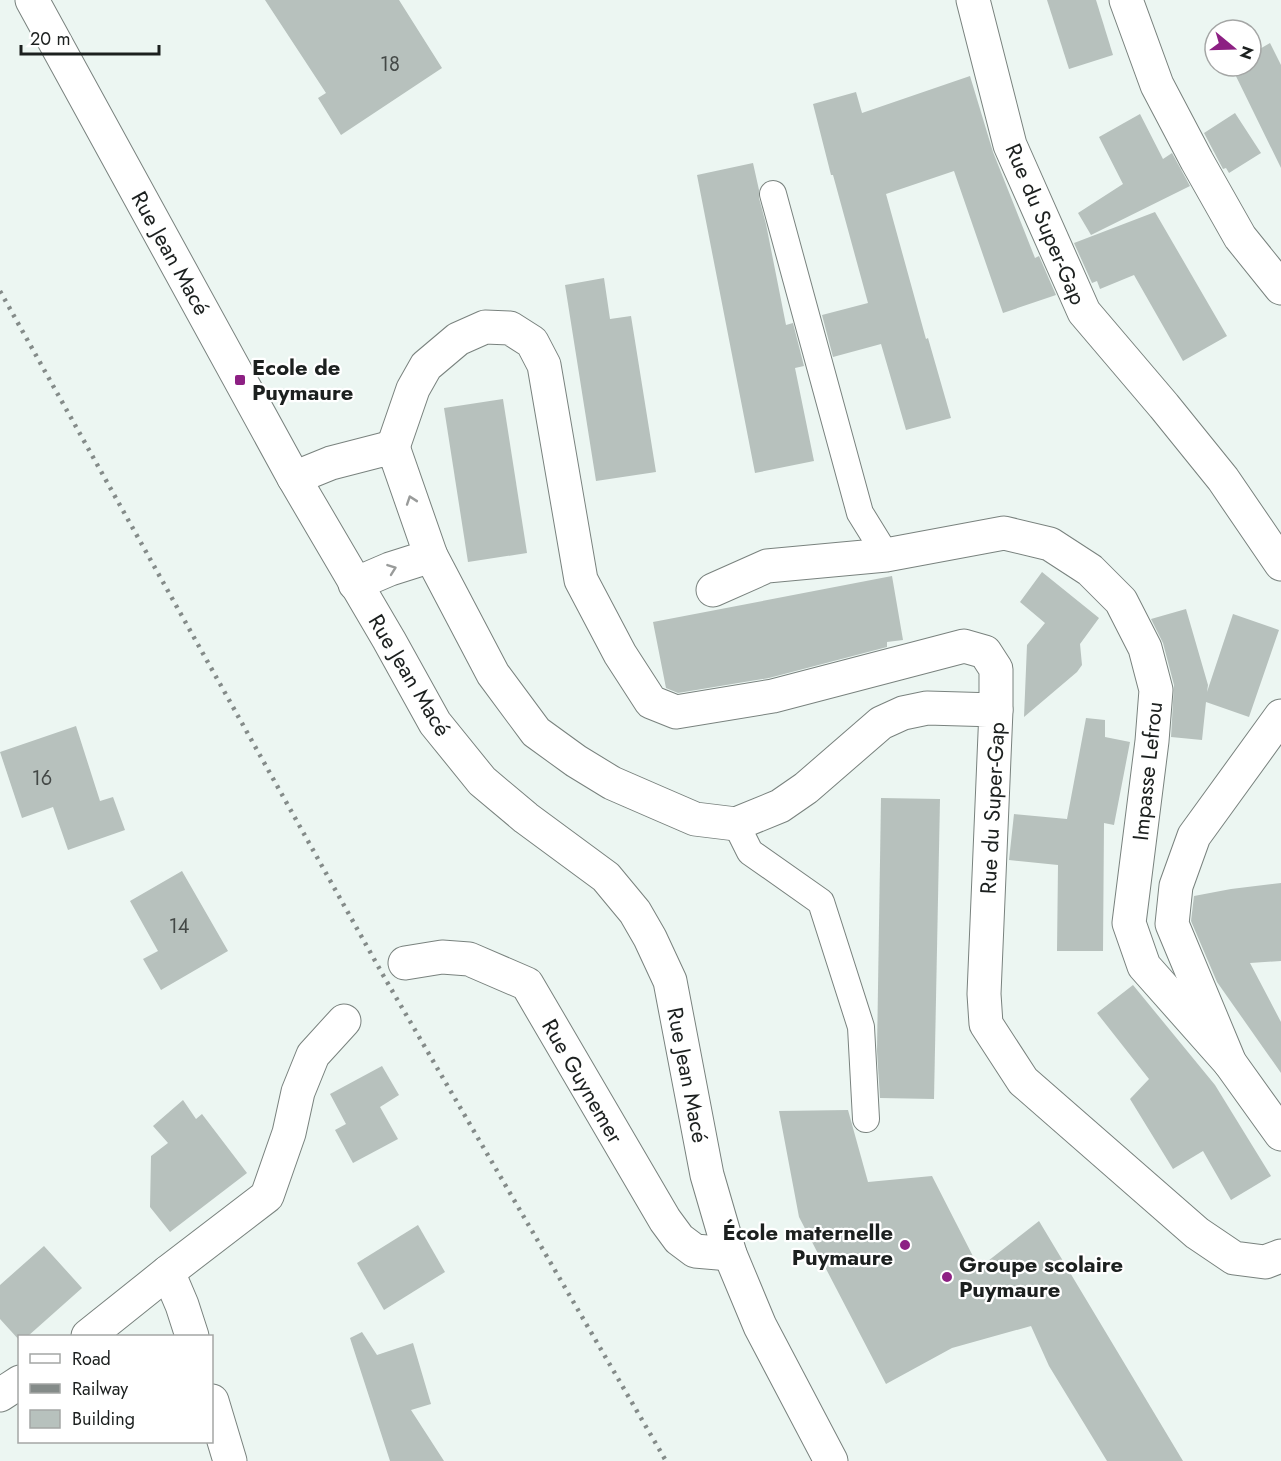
<svg xmlns="http://www.w3.org/2000/svg" width="1281" height="1461" viewBox="0 0 1281 1461" font-family="Jost,sans-serif">
  <rect width="100%" height="100%" fill="#ecf6f2"/>
  <!-- building -->
  <g fill="#b7c1bd">
    <path d="M 265,0 L 399,0 L 442,68 L 341,135 L 318,98 L 326,93 Z"/>
    <path d="M 1047,0 L 1096,0 L 1113,55 L 1069,69 Z"/>
    <path d="M 1270,43 L 1281,65 L 1281,168 L 1231,66 L 1251,66 L 1251,54 Z"/>
    <path d="M 970,76 L 993,152 L 1035,258 L 1039,256 L 1056,295 L 1003,313 L 954,171 L 886,194 L 926,339 L 928,338 L 951,418 L 906,430 L 881,344 L 833,357 L 822,315 L 868,303 L 833,175 L 831,175 L 813,104 L 856,92 L 862,113 Z"/>
    <path d="M 1235,113 L 1261,153 L 1229,173 L 1226,168 L 1223,169 L 1204,133 Z"/>
    <path d="M 1140,114 L 1163,159 L 1172,153 L 1190,186 L 1091,235 L 1078,213 L 1123,184 L 1099,137 Z"/>
    <path d="M 753,163 L 759,190 L 759,198 L 766,224 L 786,325 L 793,323 L 804,366 L 795,368 L 814,461 L 755,473 L 697,175 Z"/>
    <path d="M 1155,212 L 1227,336 L 1183,361 L 1134,275 L 1100,289 L 1097,281 L 1092,283 L 1074,243 Z"/>
    <path d="M 604,278 L 610,319 L 631,316 L 656,472 L 596,481 L 565,285 Z"/>
    <path d="M 503,399 L 527,553 L 468,562 L 444,408 Z"/>
    <path d="M 1042,572 L 1099,618 L 1080,644 L 1082,665 L 1077,672 L 1024,717 L 1027,645 L 1045,623 L 1020,602 Z"/>
    <path d="M 892,576 L 903,640 L 887,642 L 887,647 L 769,678 L 678,693 L 666,688 L 653,622 Z"/>
    <path d="M 1186,609 L 1208,685 L 1207,692 L 1233,614 L 1279,630 L 1249,717 L 1206,702 L 1202,740 L 1171,737 L 1174,685 L 1163,643 L 1151,619 Z"/>
    <path d="M 1086,718 L 1105,720 L 1105,737 L 1130,742 L 1114,825 L 1104,823 L 1103,951 L 1057,951 L 1058,865 L 1009,860 L 1014,814 L 1067,819 Z"/>
    <path d="M 76,726 L 100,801 L 113,797 L 125,830 L 68,850 L 53,807 L 22,818 L 0,752 Z"/>
    <path d="M 881,798 L 940,799 L 934,1099 L 880,1098 L 877,1051 Z"/>
    <path d="M 182,871 L 228,951 L 161,990 L 143,959 L 158,951 L 130,901 Z"/>
    <path d="M 1281,883 L 1281,961 L 1250,963 L 1281,1022 L 1281,1073 L 1217,982 L 1191,921 L 1194,896 L 1231,889 Z"/>
    <path d="M 1133,985 L 1215,1085 L 1271,1176 L 1231,1200 L 1203,1151 L 1173,1169 L 1130,1099 L 1149,1079 L 1097,1013 Z"/>
    <path d="M 382,1066 L 399,1095 L 380,1107 L 398,1139 L 353,1163 L 335,1130 L 346,1124 L 330,1094 Z"/>
    <path d="M 183,1100 L 196,1119 L 202,1114 L 247,1173 L 170,1232 L 150,1207 L 151,1156 L 168,1143 L 153,1126 Z"/>
    <path d="M 848,1110 L 868,1182 L 932,1176 L 979,1268 L 1039,1221 L 1183,1461 L 1107,1461 L 1049,1366 L 1031,1326 L 952,1348 L 886,1384 L 799,1217 L 779,1111 Z"/>
    <path d="M 418,1225 L 445,1272 L 384,1310 L 357,1263 Z"/>
    <path d="M 44,1246 L 82,1288 L 28,1336 L 20,1336 L 20,1341 L 0,1319 L 0,1285 Z"/>
    <path d="M 362,1332 L 377,1355 L 413,1343 L 431,1404 L 411,1410 L 444,1461 L 390,1461 L 350,1338 Z"/>
  </g>
  <g fill="none" stroke-linecap="round" stroke-linejoin="round">
    <defs>
      <g id="lane">
        <path d="M 773,194 L 860,513 L 886,555"/>
        <path d="M 736,824 L 750,852 L 821,902 L 861,1027 L 866,1119"/>
      </g>
      <g id="street">
        <path d="M 973,0 L 1010,145 L 1084,312 L 1164,406 L 1223,479 L 1281,564"/>
        <path d="M 1126,0 L 1157,85 L 1197,161 L 1240,237 L 1281,288"/>
        <path d="M 393,447 L 413,389 L 426,366 L 458,339 L 485,327 L 510,328 L 532,342 L 544,365 L 581,580 L 620,654 L 651,702 L 676,712 L 773,696 L 964,646 L 985,652 L 996,669 L 996,710"/>
        <path d="M 294,478 L 331,463 L 393,447 L 431,556 L 493,674 L 536,732 L 576,761 L 612,783 L 658,803 L 695,819 L 736,824 L 780,806 L 806,788 L 881,723 L 903,713 L 927,708 L 996,710 L 984,994 L 986,1024 L 1023,1081 L 1197,1233 L 1234,1258 L 1265,1262 L 1281,1256"/>
        <path d="M 355,584 L 390,569 L 431,556"/>
        <path d="M 713,590 L 767,566 L 886,555 L 1004,533 L 1050,544 L 1090,570 L 1121,601 L 1145,648 L 1156,690 L 1152,741 L 1129,923 L 1144,966 L 1230,1063"/>
        <path d="M 1281,716 L 1194,836 L 1176,886 L 1172,924 L 1230,1063 L 1281,1134"/>
        <path d="M 405,963 L 442,957 L 469,959 L 527,984 L 665,1220 L 679,1239 L 695,1251 L 730,1254"/>
        <path d="M 168,1272 L 182,1305 L 192,1336"/>
        <path d="M 88,1336 L 168,1272 L 267,1196 L 289,1133 L 298,1092 L 313,1055 L 344,1021"/>
        <path d="M 0,1395 L 20,1382"/>
        <path d="M 212,1401 L 230,1461"/>
      </g>
      <path id="secondary" d="M 32,0 L 294,478 L 389,640 L 435,723 L 482,781 L 526,818 L 606,877 L 635,912 L 650,938 L 670,981 L 707,1175 L 730,1254 L 760,1326 L 831,1461"/>
    </defs>
    <!-- lane casing -->
    <use href="#lane" stroke="#79827e" stroke-width="28"/>
    <!-- street casing -->
    <use href="#street" stroke="#79827e" stroke-width="35"/>
    <!-- secondary casing -->
    <use href="#secondary" stroke="#79827e" stroke-width="35"/>
    <!-- lane -->
    <use href="#lane" stroke="#fff" stroke-width="26"/>
    <!-- street -->
    <use href="#street" stroke="#fff" stroke-width="33"/>
    <!-- secondary -->
    <use href="#secondary" stroke="#fff" stroke-width="33"/>
    <!-- rail -->
    <path stroke="#848b89" stroke-width="4.5" stroke-dasharray="3 6" stroke-linecap="butt" d="M 0,291 L 383,975 L 666,1461"/>
  </g>
  <!-- one-way arrows -->
  <defs><path id="oneway-chevron" d="M-2-3.5L2.5 0L-2 3.5" fill="none" stroke-width="1.6" stroke-linecap="round" stroke-linejoin="round" transform="scale(1.5)"/></defs>
  <g stroke="#999b9a">
    <use href="#oneway-chevron" transform="translate(411 500) rotate(-109)"/>
    <use href="#oneway-chevron" transform="translate(392 569) rotate(-20)"/>
  </g>
  <!-- markers -->
  <g fill="#8d2083" stroke="#fff" stroke-width="2">
    <rect x="234" y="374" width="12" height="12" rx="3"/>
    <circle cx="905" cy="1245" r="6"/>
    <circle cx="947" cy="1277" r="6"/>
  </g>
  <g text-anchor="middle" stroke-width="4.5" stroke-linejoin="round" paint-order="stroke">
    <!-- number labels -->
    <g font-size="20" fill="#434846">
      <text x="390" y="71">18</text>
      <text x="42" y="785">16</text>
      <text x="179" y="933">14</text>
    </g>
    <!-- street labels -->
    <g font-size="22" fill="#1c201f" stroke="#fff">
      <text transform="translate(1046 224) rotate(67)" y="8">Rue du Super-Gap</text>
      <text transform="translate(171 253) rotate(61)" y="8">Rue Jean Macé</text>
      <text transform="translate(410 675) rotate(59)" y="8">Rue Jean Macé</text>
      <text transform="translate(1147 771) rotate(-84)" y="8">Impasse Lefrou</text>
      <text transform="translate(992 808) rotate(-87)" y="8">Rue du Super-Gap</text>
      <text transform="translate(688 1075) rotate(79)" y="8">Rue Jean Macé</text>
      <text transform="translate(583 1081) rotate(60)" y="8">Rue Guynemer</text>
    </g>
    <!-- poi labels -->
    <g font-size="22" font-weight="bold" fill="#1c201f" stroke="#fff" text-anchor="start">
      <text x="252" y="375">Ecole de<tspan x="252" dy="25">Puymaure</tspan></text>
      <text x="893" y="1240" text-anchor="end">École maternelle<tspan x="893" dy="25">Puymaure</tspan></text>
      <text x="959" y="1272">Groupe scolaire<tspan x="959" dy="25">Puymaure</tspan></text>
    </g>
  </g>
  <!-- legend -->
  <rect x="18" y="1335" width="195" height="108" fill="#ffffff" stroke="#a4a6a5" stroke-width="1.5"/>
  <rect x="30" y="1354" width="30" height="9" fill="#ffffff" stroke="#a4a6a5" stroke-width="1.5"/>
  <text x="72" y="1365" font-size="18" fill="#1c201f">Road</text>
  <rect x="30" y="1384" width="30" height="9" fill="#848b89" stroke="#a4a6a5" stroke-width="1.5"/>
  <text x="72" y="1395" font-size="18" fill="#1c201f">Railway</text>
  <rect x="30" y="1410" width="30" height="18" fill="#b7c1bd" stroke="#a4a6a5" stroke-width="1.5"/>
  <text x="72" y="1425" font-size="18" fill="#1c201f">Building</text>
  <!-- north arrow -->
  <g transform="translate(1233 48) rotate(109)"><circle r="28" fill="#ffffff" stroke="#a4a6a5" stroke-width="1.5"/>
  <path d="M0-4.5L10 22L0 15L-10 22Z" fill="#8d2083"/>
  <text y="-9" font-size="16" font-weight="bold" text-anchor="middle" fill="#1c201f">N</text>
  </g>
  <!-- scale -->
  <path d="M21 45v9h138v-9" fill="none" stroke="#1c201f" stroke-width="3"/>
  <text x="30" y="45" font-size="18" fill="#1c201f" stroke="#ffffff" stroke-width="4.5" paint-order="stroke">20 m</text>
</svg>
